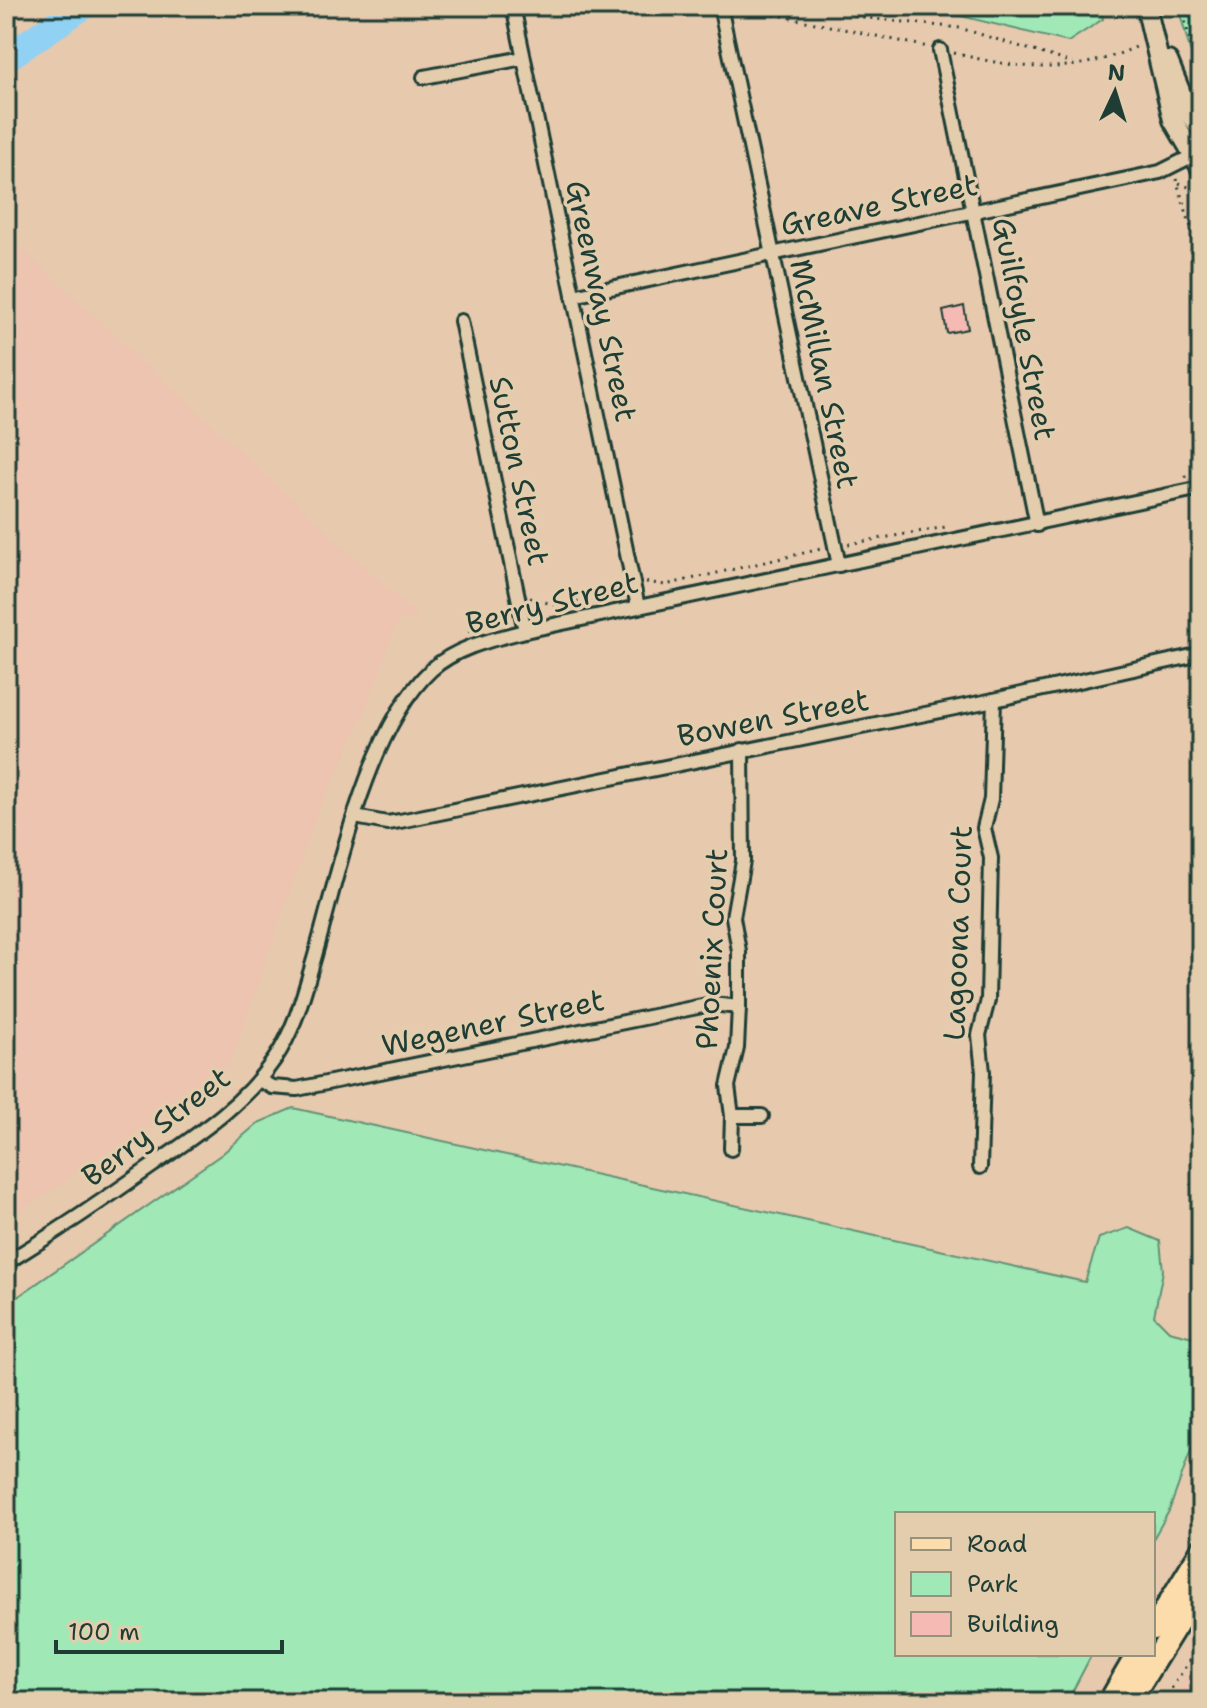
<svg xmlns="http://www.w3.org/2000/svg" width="1207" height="1708" viewBox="0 0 1207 1708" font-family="'Shantell Sans',sans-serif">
  <rect width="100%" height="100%" fill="#e7c9ae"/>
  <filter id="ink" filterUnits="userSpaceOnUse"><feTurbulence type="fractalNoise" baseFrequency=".0125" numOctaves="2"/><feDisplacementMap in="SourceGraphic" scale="16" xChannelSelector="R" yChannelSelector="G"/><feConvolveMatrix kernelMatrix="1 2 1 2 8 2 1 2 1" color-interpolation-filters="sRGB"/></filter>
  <g filter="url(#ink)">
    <!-- built -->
    <g fill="#ecc4b0">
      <path d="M 9,237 L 419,617 L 398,621 L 364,713 L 317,814 L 229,1067 L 167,1116 L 6,1219 Z"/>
      <path d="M 1201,1651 L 1201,1697 L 1176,1692 Z"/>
    </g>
    <!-- green -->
    <g fill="#a0e8b6" stroke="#609275" stroke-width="2">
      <path d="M 920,6 L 1100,6 L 1103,19 L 1068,42 Z"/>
      <path d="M 1178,6 L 1201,6 L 1201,89 L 1200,87 Z"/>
      <path d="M 293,1108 L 1085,1282 L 1099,1238 L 1129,1228 L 1160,1241 L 1163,1271 L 1154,1316 L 1169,1331 L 1201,1339 L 1198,1431 L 1169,1511 L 1153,1539 L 1153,1514 L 897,1514 L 897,1654 L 1092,1654 L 1067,1702 L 6,1702 L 6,1305 L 222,1154 L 258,1123 Z"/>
    </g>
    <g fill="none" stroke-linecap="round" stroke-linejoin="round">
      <!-- river -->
      <path stroke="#91d1f3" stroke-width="28" d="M 6,58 L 83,6"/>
    </g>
    <!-- building -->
    <path fill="#f6bab4" stroke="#1f3d34" stroke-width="2" d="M 964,306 L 968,329 L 947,333 L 943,311 Z"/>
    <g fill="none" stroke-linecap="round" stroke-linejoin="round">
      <defs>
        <g id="minor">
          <path d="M 513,6 L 638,607"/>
          <path d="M 720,6 L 839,565"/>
          <path d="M 940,50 L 1037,525"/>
          <path d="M 424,77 L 523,58"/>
          <path d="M 573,296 L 1160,172 L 1192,156"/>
          <path d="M 461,321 L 525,631"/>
          <path d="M 355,817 L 387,823 L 400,821 L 994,700 L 1201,654"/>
          <path d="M 259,1080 L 272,1087 L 297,1089 L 712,1004 L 739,1007"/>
          <path d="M 732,1116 L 762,1116"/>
          <path d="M 731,1149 L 732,1116 L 728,1086 L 737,1048 L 739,1007 L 739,951 L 733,917 L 743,861 L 742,750"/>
          <path d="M 980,1167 L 983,1072 L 979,1035 L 988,1000 L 991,858 L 984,828 L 991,799 L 994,700"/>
          <path d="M 6,1263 C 56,1232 104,1200 152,1166 C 198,1134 242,1106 274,1060 C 295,1030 304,993 314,959 C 338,875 367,730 431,670 C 456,647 494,639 525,631 L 1201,488"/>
        </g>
        <g id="secondary">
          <path d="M 1146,6 L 1173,120 L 1201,168"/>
          <path d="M 1168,61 L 1189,113 L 1201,129"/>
        </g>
        <g id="primary">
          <path d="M 1153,1629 L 1201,1550"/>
          <path d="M 1109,1702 L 1137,1654"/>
          <path d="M 1129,1702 L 1201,1586"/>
        </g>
      </defs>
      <!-- minor casing -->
      <use href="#minor" stroke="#1f3d34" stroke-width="18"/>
      <!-- secondary casing -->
      <use href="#secondary" stroke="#1f3d34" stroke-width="24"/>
      <!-- primary casing -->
      <use href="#primary" stroke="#1f3d34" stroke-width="26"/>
      <!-- path -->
      <g stroke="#1f3d34" stroke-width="3" stroke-dasharray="2 6" stroke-linecap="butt">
        <path d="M 735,6 L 928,47"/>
        <path d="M 824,6 L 867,18 L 960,28 L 1073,63"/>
        <path d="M 1181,6 L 1201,83"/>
        <path d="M 954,53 C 1022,70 1072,76 1138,46"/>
        <path d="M 1176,179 L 1201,259"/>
        <path d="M 1179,183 L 1201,192"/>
        <path d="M 1185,477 L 1201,464"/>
        <path d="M 848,544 L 946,527"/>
        <path d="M 646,582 L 665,585 L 821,549"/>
        <path d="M 530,598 L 559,606 L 615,594 L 620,587"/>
        <path d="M 470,632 L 469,625 L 507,612"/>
        <path d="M 1163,1702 L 1201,1642"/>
      </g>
      <!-- minor -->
      <use href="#minor" stroke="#e3cdad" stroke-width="12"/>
      <!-- secondary -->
      <use href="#secondary" stroke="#e3cdad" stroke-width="18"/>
      <!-- primary -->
      <use href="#primary" stroke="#fddcac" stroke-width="20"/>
    </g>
  </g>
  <g text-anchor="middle" stroke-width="7" stroke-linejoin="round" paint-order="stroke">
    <!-- street labels -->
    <g font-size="30" fill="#1f3d34" stroke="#e3cdad">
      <text transform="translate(879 205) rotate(-12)" y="10">Greave Street</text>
      <text transform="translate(601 301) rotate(78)" y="10">Greenway Street</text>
      <text transform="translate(1024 329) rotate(79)" y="10">Guilfoyle Street</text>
      <text transform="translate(824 374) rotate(78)" y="10">McMillan Street</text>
      <text transform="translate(519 471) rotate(78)" y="10">Sutton Street</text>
      <text transform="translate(552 603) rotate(-14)" y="10">Berry Street</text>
      <text transform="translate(773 718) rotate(-11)" y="10">Bowen Street</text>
      <text transform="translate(958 933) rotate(-88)" y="10">Lagoona Court</text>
      <text transform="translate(712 949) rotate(-87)" y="10">Phoenix Court</text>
      <text transform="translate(493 1023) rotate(-12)" y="10">Wegener Street</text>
      <text transform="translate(156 1127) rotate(-37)" y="10">Berry Street</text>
    </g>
  </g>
  <!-- margin -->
  <rect width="1207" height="1708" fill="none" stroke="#e3cdad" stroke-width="32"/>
  <rect x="16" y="16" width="1175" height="1676" fill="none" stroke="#1f3d34" stroke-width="3" filter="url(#ink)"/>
  <!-- legend -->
  <rect x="895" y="1512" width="260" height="144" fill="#e3cdad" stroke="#95937d" stroke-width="2"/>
  <rect x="911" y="1538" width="40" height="12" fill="#fddcac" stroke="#95937d" stroke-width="2"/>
  <text x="967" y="1552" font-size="24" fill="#1f3d34">Road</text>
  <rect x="911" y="1572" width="40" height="24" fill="#a0e8b6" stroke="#95937d" stroke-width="2"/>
  <text x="967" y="1592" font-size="24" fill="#1f3d34">Park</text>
  <rect x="911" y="1612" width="40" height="24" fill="#f6bab4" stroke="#95937d" stroke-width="2"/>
  <text x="967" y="1632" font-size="24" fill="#1f3d34">Building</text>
  <!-- north arrow -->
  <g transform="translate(1115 92) rotate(4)" stroke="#e3cdad" stroke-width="6" paint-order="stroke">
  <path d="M0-6L14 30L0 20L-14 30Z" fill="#1f3d34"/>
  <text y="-12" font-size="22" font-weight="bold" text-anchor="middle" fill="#1f3d34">N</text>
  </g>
  <!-- scale -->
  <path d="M56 1640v12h226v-12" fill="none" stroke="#1f3d34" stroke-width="4"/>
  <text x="68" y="1640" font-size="24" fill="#1f3d34" stroke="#e3cdad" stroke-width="6" paint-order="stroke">100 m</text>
</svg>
